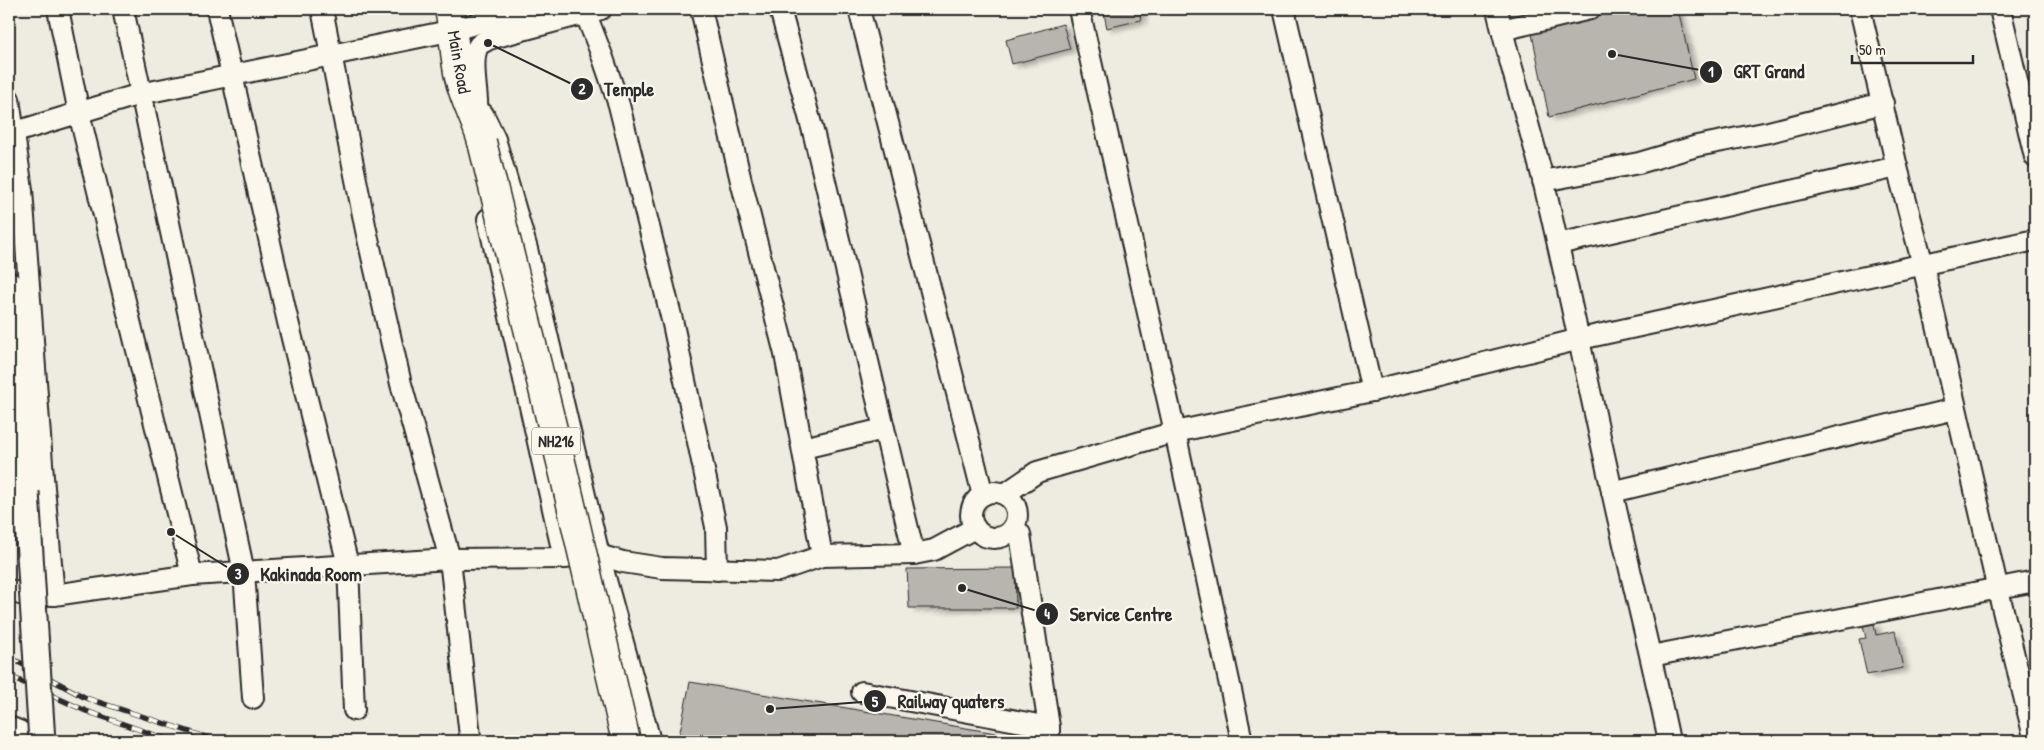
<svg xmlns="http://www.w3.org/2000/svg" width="2044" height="750" viewBox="0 0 2044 750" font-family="'Patrick Hand',sans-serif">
  <defs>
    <filter id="shadow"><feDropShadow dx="5.5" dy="3" stdDeviation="2.5" flood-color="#0004"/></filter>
  </defs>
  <rect width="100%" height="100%" fill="#eeebe0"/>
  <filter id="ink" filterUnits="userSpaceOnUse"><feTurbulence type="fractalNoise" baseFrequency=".02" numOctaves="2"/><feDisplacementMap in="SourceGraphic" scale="10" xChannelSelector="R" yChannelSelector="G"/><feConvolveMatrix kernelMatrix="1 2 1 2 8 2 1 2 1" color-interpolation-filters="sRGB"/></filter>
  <g filter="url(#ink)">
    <!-- building -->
    <g fill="#b8b5ae" stroke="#2b2b2b" filter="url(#shadow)">
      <path d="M 1103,9 L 1139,9 L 1141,20 L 1107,28 Z"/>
      <path d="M 1632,9 L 1678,9 L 1694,79 L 1549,117 L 1531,29 Z"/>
      <path d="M 1063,24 L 1070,49 L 1012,64 L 1006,40 Z"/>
      <path d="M 1015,568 L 1016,608 L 909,608 L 907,569 Z"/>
      <path d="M 1874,624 L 1876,635 L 1895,631 L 1903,668 L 1867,675 L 1859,639 L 1866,638 L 1863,626 Z"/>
      <path d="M 690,682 L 1020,737 L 1019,741 L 678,741 Z"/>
    </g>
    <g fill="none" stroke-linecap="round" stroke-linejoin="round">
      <defs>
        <g id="minor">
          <path d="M 58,9 L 79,113 L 192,575"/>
          <path d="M 123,9 L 244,572 L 253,698"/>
          <path d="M 217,9 L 288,322 L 348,565 L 354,710"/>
          <path d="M 322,9 L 366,230 L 401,384 L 450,559 L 470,736"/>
          <path d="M 701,9 L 741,181 L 785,354 L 822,556"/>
          <path d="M 780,9 L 814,135 L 914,554"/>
          <path d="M 859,9 L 983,495"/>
          <path d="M 1079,9 L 1175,432 L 1242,741"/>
          <path d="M 1284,9 L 1372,391"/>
          <path d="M 1497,9 C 1510,68 1530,125 1544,184 C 1568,286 1589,388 1612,491 C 1630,574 1652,657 1669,741"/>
          <path d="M 1860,9 L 1897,167 L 1923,265 L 1998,590 L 2035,741"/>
          <path d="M 2000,9 L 2035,157"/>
          <path d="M 585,12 L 603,58 L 619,105 L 673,324 L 716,527 L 717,570"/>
          <path d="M 1502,30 L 1590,9"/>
          <path d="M 9,99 L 22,190 L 43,477 L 54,595"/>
          <path d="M 483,114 L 495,139 L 527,249 L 599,555 L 650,741"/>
          <path d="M 477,116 C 480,98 468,59 479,45 C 481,43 486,41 489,39 L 601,9"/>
          <path d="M 9,134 L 140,94 L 454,30 L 528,9"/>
          <path d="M 1543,181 L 1639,163 L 1697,146 L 1769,132 L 1883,103"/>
          <path d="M 488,219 L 564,558"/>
          <path d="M 1558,244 L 1897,167"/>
          <path d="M 803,448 L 884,429"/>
          <path d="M 1612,492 L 1955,409"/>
          <circle cx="994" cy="515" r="23"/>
          <path d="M 1005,494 L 1037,472 L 1175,432 L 1372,391 L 1580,339 L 2035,240"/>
          <path d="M 1014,527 L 1020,534 L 1049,727 L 1049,741"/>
          <path d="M 9,590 L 20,594 L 54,595 L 192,575 L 450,559 L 564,558 L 599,555 L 623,562 L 662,568 L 778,571 L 822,556 L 914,554 L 934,550 L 975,528"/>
          <path d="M 1651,656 L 2035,581"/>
          <path d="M 862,692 L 1049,727"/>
          <path d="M 9,727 L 19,731 L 32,741"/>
        </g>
        <path id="major" d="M 9,285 L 18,363 L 26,492"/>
        <path id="highway" d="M 449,9 C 454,31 454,55 459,77 C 464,100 476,120 482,142"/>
      </defs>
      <!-- minor casing -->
      <use href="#minor" stroke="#2b2b2b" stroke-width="24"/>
      <!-- major casing -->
      <use href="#major" stroke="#2b2b2b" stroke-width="29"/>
      <!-- highway casing -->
      <use href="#highway" stroke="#2b2b2b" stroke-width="31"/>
      <!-- minor -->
      <use href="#minor" stroke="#fbf7ec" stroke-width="20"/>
      <!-- major -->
      <use href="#major" stroke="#fbf7ec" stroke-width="25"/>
      <!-- highway -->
      <use href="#highway" stroke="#fbf7ec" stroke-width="28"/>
      <defs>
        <g id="rail">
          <path d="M 9,657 L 86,698 L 218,741"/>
          <path d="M 9,676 L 86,711 L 172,741"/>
        </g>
      </defs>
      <!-- rail casing -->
      <use href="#rail" stroke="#2b2b2b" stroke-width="5.5"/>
      <!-- rail -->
      <use href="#rail" stroke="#fbf7ec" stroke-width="4" stroke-dasharray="11" stroke-linecap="butt"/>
      <defs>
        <path id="major-bridge" d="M 26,492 L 42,741"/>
        <path id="highway-bridge" d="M 482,142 L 563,470 L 626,741"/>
      </defs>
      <!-- major-bridge casing -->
      <use href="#major-bridge" stroke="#2b2b2b" stroke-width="29" stroke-linecap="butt"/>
      <!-- highway-bridge casing -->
      <use href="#highway-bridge" stroke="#2b2b2b" stroke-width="31" stroke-linecap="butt"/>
      <!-- major-bridge -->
      <use href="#major-bridge" stroke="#fbf7ec" stroke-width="25"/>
      <!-- highway-bridge -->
      <use href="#highway-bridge" stroke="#fbf7ec" stroke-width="28"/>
    </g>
  </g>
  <g text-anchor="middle" stroke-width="4.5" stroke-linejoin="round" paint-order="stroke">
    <!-- shield labels -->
    <rect fill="#fbf7ec" stroke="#696865" stroke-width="1" x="532" y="427.5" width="48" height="27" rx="4"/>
    <g font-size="16" font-weight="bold" fill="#2b2b2b">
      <text x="556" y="447">NH216</text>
    </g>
    <!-- street labels -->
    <g font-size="18" fill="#2b2b2b" stroke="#fbf7ec">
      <text transform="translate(459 62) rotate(80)" y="6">Main Road</text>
    </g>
  </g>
  <!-- callouts -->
  <path fill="none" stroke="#2b2b2b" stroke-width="2" d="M1612 54L1711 72M488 43L582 89M171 532L238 574M962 588L1047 614M770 709L875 701"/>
  <g fill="#2b2b2b" stroke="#fbf7ec" stroke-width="2">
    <circle cx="1612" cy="54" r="5"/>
    <circle cx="488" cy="43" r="5"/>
    <circle cx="171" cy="532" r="5"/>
    <circle cx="962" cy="588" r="5"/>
    <circle cx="770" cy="709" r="5"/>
    <circle cx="1711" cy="72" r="12"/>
    <circle cx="582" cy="89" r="12"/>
    <circle cx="238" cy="574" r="12"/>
    <circle cx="1047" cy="614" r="12"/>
    <circle cx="875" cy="701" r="12"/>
  </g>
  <g font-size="15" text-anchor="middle" font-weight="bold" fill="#fff">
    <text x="1711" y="77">1</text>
    <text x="582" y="94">2</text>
    <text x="238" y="579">3</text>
    <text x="1047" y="619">4</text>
    <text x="875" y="707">5</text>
  </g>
  <g font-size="19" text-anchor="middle" font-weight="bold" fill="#2b2b2b" stroke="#fbf7ec" stroke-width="4.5" stroke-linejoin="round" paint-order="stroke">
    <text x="1769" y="78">GRT Grand</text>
    <text x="629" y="96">Temple</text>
    <text x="311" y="581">Kakinada Room</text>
    <text x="1121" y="621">Service Centre</text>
    <text x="951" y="708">Railway quaters</text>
  </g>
  <!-- margin -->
  <rect width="2044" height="750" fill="none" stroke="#fbf7ec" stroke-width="30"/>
  <rect x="15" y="15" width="2014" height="720" fill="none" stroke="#2b2b2b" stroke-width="2" filter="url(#ink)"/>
  <!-- scale -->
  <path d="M1852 55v8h121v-8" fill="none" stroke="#2b2b2b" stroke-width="2.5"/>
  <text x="1859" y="55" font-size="15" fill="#2b2b2b" stroke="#fbf7ec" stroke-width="4" paint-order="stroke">50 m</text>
</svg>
